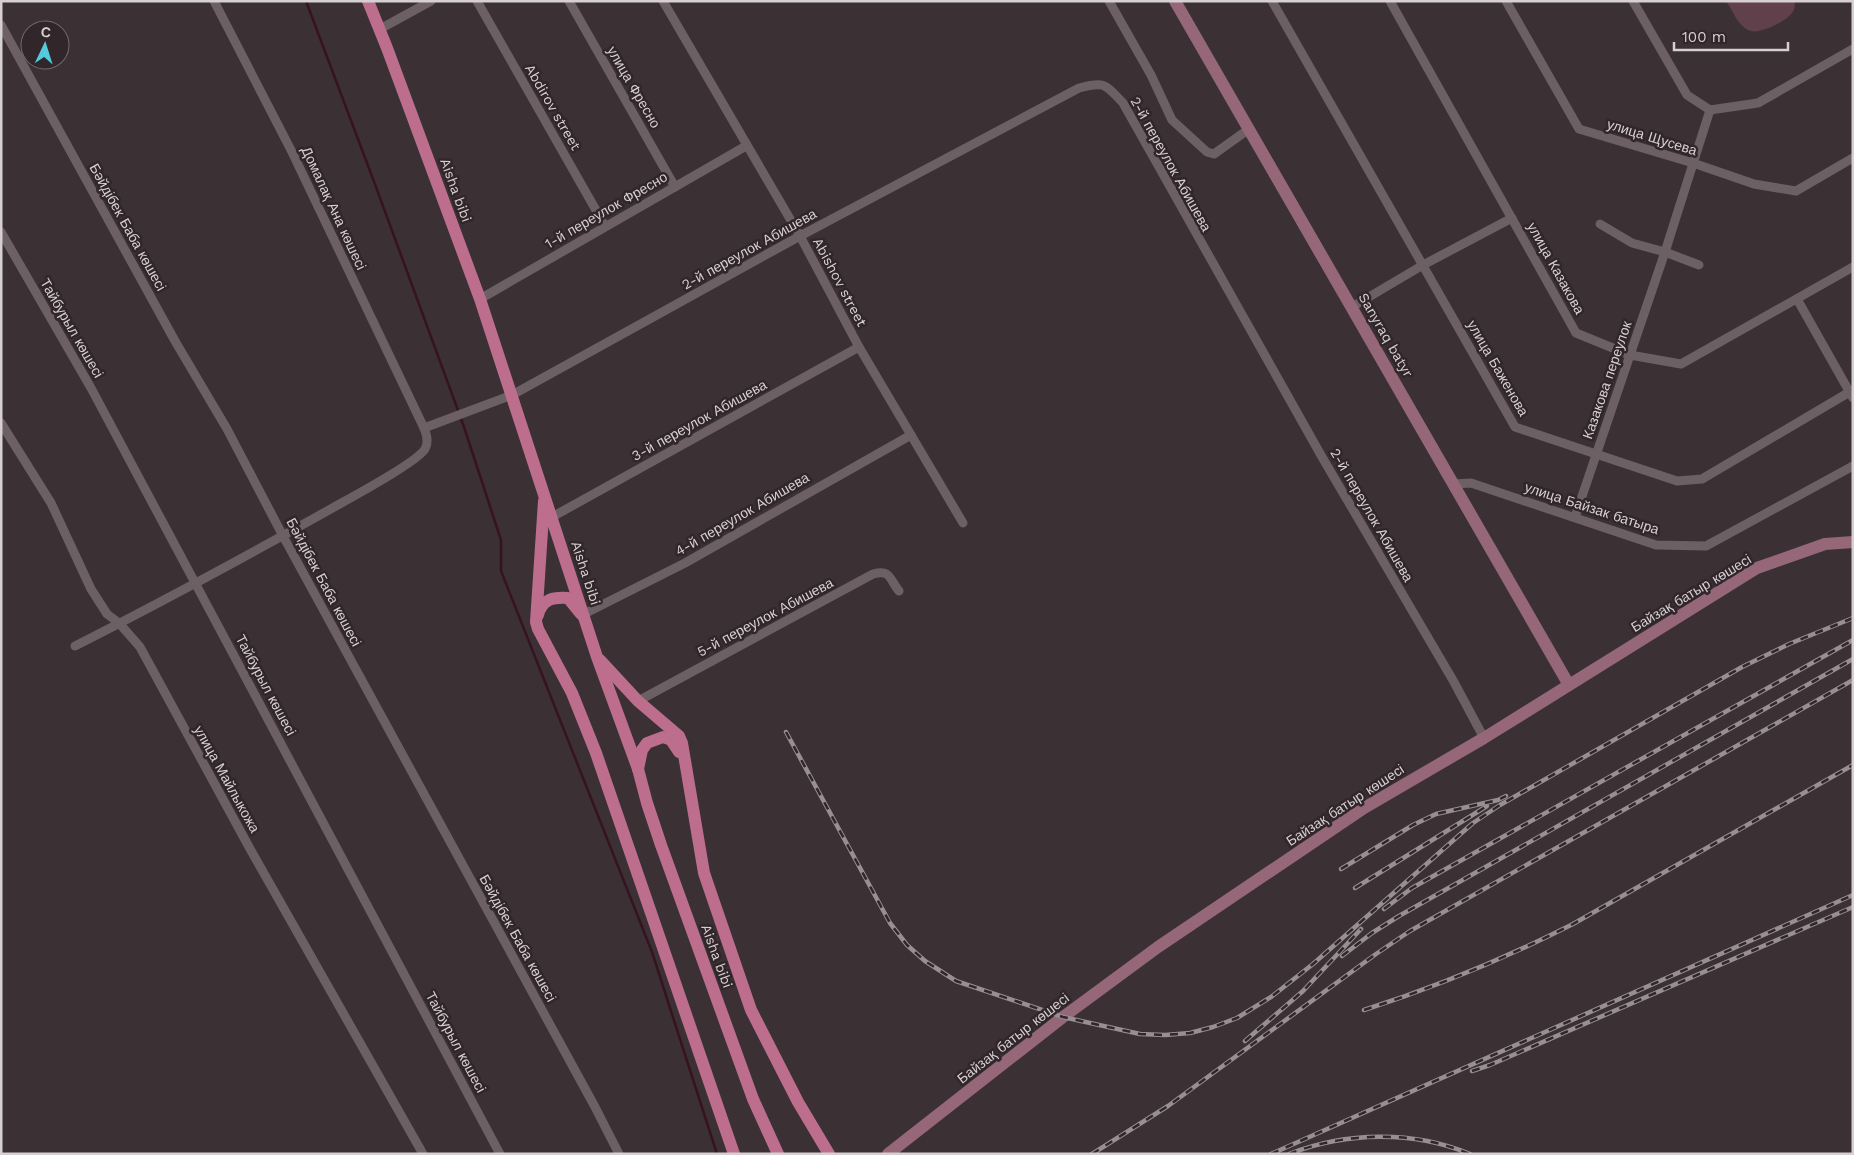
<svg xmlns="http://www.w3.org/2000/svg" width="1854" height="1155" viewBox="0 0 1854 1155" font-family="'Work Sans',sans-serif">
  <rect width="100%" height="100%" fill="#3b3034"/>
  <!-- green -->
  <path fill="#60404b" d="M 1726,1 L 1795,1 C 1795,5 1795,10 1792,13 C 1787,21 1760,34 1751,31 C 1739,28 1733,11 1726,1 Z"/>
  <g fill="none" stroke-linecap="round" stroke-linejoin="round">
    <!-- stream -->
    <path stroke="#371321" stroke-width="2.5" d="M 306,1 L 376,187 L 463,424 L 501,540 L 501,571 L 652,952 L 717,1154"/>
    <!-- street -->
    <g stroke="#6d6064" stroke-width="9">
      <path d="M 477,1 L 605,226"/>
      <path d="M 569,1 L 675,187"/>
      <path d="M 663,1 L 800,236 L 859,347 L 963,523"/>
      <path d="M 1109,1 L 1151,75 L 1172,120 L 1207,152 L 1214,154 L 1249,129"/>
      <path d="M 1272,1 L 1515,427 L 1677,481 L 1702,479 L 1853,390"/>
      <path d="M 1390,1 L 1576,333 L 1630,355 L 1681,364 L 1853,267"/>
      <path d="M 1506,1 L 1579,129 L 1693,163 L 1754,184 L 1796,191 L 1853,158"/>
      <path d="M 1633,1 L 1687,95 L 1710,110 L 1758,103 L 1853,49"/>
      <path d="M 1,25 L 175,341 L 227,429 L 283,536 L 595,1107 L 619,1154"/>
      <path d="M 380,29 L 431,1"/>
      <path d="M 1600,224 L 1632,243 L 1665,252 L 1699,265"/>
      <path d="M 1,232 L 91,388 L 500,1154"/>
      <path d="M 480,299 L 746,146"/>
      <path d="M 1797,299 L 1853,398"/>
      <path d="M 1352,307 L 1423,265 L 1512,218"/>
      <path d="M 1,423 L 51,503 L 91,589 L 107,614 L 119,623 L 140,647 L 249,847 L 423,1154"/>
      <path d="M 424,428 L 512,395 L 800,236 L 1079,88 C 1105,81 1105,84 1123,103 L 1322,457 L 1454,682 L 1484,738"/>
      <path d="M 1454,484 L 1471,483 L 1656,545 L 1706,546 L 1853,466"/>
      <path d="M 552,517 L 859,347"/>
      <path d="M 1575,517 L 1665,252 L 1710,110"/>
      <path d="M 584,614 L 685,563 L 911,435"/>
      <path d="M 75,646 C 166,600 256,551 345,501 C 361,492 417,462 425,449 C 429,442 427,435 424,428 L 292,152 L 214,1"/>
      <path d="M 638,701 L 873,574 C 891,569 889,579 899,591"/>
    </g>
    <!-- secondary -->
    <g stroke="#956778" stroke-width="12">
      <path d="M 1175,1 L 1569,685"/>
      <path d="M 888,1154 L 1063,1017 L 1158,947 L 1364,808 L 1484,738 L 1757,568 L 1825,544 L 1853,542"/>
    </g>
    <!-- primary -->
    <g stroke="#bd6e8c" stroke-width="12">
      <path d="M 368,1 L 387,48 L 480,299 L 597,657 L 638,769 L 647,803 L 661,845 L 753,1099 L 778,1154"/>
      <path d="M 544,501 L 536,622 L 538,629 L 572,693 L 596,753 L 734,1154"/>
      <path d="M 538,615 C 542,599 553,597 568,598 L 581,614"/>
      <path d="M 600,660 L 638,701 L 679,736 L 682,743 L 704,873 L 751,1010 L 798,1102 L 829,1154"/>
      <path d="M 638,769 L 642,750 L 647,743 L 663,737 L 671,740 L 679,752"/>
    </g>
    <defs>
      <g id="rail">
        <path d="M 786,732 L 890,923 L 907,945 L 925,961 L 956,981 L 1063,1017 L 1140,1034 L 1165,1035 L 1190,1033 L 1213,1027 L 1237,1018 L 1271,997 L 1313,964 L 1473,823 L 1500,805 L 1742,667 L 1789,644 L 1853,618"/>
        <path d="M 1341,869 L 1413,825 L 1436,814 L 1498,800 L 1506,796"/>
        <path d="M 1355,888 L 1487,806"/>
        <path d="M 1384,909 L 1412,888 L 1853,640"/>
        <path d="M 1342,956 L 1372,933 L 1399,916 L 1853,659"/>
        <path d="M 1364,1010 C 1436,987 1506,958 1573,924 L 1853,765"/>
        <path d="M 1245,1041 L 1303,991 L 1361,929"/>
        <path d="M 1472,1071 L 1490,1065 L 1853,907"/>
        <path d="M 1092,1154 L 1168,1106 L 1376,954 L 1410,931 L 1853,680"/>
        <path d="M 1271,1154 L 1853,895"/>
        <path d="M 1289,1154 C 1345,1132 1413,1130 1470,1154"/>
      </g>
    </defs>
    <!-- rail casing -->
    <use href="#rail" stroke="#988f92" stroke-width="4.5"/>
    <!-- rail -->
    <use href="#rail" stroke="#31262a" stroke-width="2.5" stroke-dasharray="8" stroke-linecap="butt"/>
  </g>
  <g text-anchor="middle" stroke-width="5" stroke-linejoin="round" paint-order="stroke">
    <!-- street labels -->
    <g font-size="14" fill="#d7d0d2" stroke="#31262a">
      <text transform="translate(634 87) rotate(60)" y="5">улица Фресно</text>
      <text transform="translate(553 107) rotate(60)" y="5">Abdirov street</text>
      <text transform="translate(1652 137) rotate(17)" y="5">улица Щусева</text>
      <text transform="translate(1171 164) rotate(61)" y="5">2-й переулок Абишева</text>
      <text transform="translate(456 190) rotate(70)" y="5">Aisha bibi</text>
      <text transform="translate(334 208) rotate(65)" y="5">Домалақ Ана көшесі</text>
      <text transform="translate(606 210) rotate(-30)" y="5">1-й переулок Фресно</text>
      <text transform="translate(128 227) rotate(61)" y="5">Бәйдібек Баба көшесі</text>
      <text transform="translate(749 249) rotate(-29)" y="5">2-й переулок Абишева</text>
      <text transform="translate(1556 268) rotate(61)" y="5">улица Казакова</text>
      <text transform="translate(840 282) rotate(62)" y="5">Abishov street</text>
      <text transform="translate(72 328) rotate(60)" y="5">Тайбурыл көшесі</text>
      <text transform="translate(1386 335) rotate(60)" y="5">Sanyraq batyr</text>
      <text transform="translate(1498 368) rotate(60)" y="5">улица Баженова</text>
      <text transform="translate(1607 380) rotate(-71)" y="5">Казакова переулок</text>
      <text transform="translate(699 420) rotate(-29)" y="5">3-й переулок Абишева</text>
      <text transform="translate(1592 508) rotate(18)" y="5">улица Байзак батыра</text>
      <text transform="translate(742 514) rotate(-30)" y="5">4-й переулок Абишева</text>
      <text transform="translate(1372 515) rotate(60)" y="5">2-й переулок Абишева</text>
      <text transform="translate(586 573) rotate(72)" y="5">Aisha bibi</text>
      <text transform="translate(324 582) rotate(62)" y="5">Бәйдібек Баба көшесі</text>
      <text transform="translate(1691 593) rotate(-31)" y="5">Байзақ батыр көшесі</text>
      <text transform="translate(765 617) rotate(-28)" y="5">5-й переулок Абишева</text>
      <text transform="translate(266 685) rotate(62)" y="5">Тайбурыл көшесі</text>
      <text transform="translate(227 779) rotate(61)" y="5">улица Майлыкожа</text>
      <text transform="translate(1345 805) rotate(-33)" y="5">Байзақ батыр көшесі</text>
      <text transform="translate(518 938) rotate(61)" y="5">Бәйдібек Баба көшесі</text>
      <text transform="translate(717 956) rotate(70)" y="5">Aisha bibi</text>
      <text transform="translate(1013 1038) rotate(-38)" y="5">Байзақ батыр көшесі</text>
      <text transform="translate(456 1042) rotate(62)" y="5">Тайбурыл көшесі</text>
    </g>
  </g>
  <!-- border -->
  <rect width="1854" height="1155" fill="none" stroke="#d7d0d2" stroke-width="5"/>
  <!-- north arrow -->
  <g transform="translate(45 45) rotate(4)"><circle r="24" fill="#31262a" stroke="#736a6d"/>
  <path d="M0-4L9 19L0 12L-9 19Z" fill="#53cbdc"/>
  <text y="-8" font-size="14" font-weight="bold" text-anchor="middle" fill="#d7d0d2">С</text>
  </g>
  <!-- scale -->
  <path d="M1674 42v8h114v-8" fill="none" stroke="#d7d0d2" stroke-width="2.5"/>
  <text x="1682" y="42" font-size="15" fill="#d7d0d2" stroke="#31262a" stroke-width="4" paint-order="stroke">100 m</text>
</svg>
